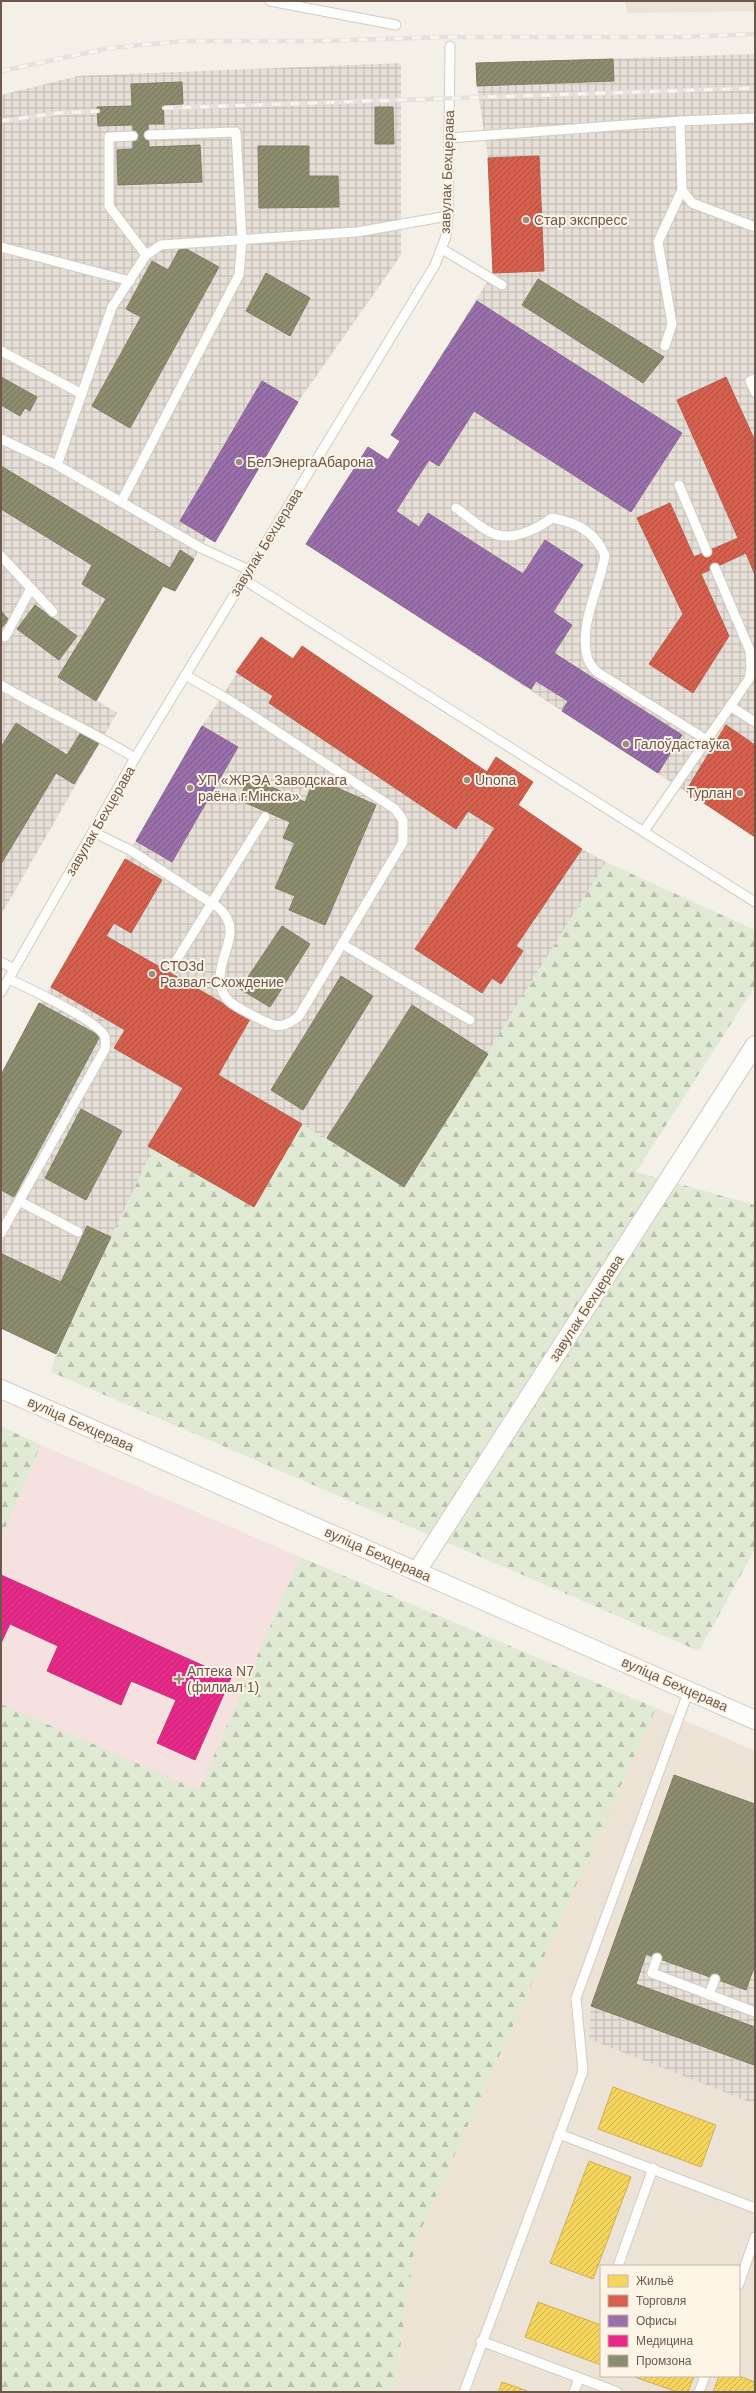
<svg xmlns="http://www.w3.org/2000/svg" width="756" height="2393" viewBox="0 0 756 2393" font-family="Arial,sans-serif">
  <defs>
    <pattern id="industrial-grid" width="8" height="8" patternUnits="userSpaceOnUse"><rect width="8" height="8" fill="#e5dfd8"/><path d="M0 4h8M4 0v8" fill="none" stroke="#beb8b1"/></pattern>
    <pattern id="forest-firs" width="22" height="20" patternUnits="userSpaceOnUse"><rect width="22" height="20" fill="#e0e9d3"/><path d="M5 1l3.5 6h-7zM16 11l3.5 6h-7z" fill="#bac0ad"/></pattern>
    <pattern id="homes-hatch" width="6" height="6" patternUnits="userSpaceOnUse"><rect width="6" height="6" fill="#f6d55c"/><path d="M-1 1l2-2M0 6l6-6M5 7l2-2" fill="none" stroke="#cbb04e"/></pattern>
    <pattern id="shops-hatch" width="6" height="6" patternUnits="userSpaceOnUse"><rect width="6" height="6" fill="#d6604d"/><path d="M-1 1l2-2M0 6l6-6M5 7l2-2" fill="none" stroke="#a94e40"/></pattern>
    <pattern id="offices-hatch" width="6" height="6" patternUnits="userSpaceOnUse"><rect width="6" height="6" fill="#9970ab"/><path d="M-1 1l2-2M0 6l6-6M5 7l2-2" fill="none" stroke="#7b5a86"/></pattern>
    <pattern id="health-hatch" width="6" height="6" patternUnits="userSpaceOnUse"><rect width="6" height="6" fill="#e7298a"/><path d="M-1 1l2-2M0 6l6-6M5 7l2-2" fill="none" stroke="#bf2673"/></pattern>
    <pattern id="industry-hatch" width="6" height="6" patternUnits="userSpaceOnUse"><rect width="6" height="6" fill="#8c8c6e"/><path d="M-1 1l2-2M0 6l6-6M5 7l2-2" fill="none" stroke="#77755d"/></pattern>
  </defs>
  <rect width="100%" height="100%" fill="#f4efe7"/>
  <!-- residential -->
  <g fill="#ece2d5" fill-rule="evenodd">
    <path d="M 625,1 L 755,1 L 755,11 L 628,13 Z"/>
    <path d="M 656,1708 L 755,1751 L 755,2392 L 394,2392 L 415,2243 ZM 601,2266 L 739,2266 L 739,2376 L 601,2376 Z"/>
  </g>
  <!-- industrial -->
  <g fill="url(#industrial-grid)">
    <path d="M 755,54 L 755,837 L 306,544 L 368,447 L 388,459 L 400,441 L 391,435 L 493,273 L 488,158 L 477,86 L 476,63 Z"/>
    <path d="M 401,63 L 401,255 L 298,402 L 207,537 L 175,591 L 163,586 L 96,700 L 117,713 L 1,915 L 1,95 L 78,76 Z"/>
    <path d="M 261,637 L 293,658 L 302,646 L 486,771 L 496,757 L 518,805 L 582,849 L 606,862 L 404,1187 L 254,1207 L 153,1149 L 56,1354 L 1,1328 L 1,1075 L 39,1003 L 51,987 L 202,726 Z"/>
    <path d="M 674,1775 L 755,1804 L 755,2104 L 589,2039 L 591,2006 Z"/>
  </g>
  <!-- medical -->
  <path fill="#f5e1df" d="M 41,1445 L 300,1557 L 199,1791 L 1,1704 L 1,1538 Z"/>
  <!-- forest -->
  <g fill="url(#forest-firs)">
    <path d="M 606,862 L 755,930 L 755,986 L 636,1172 L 755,1205 L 755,1549 L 699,1651 L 51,1372 L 56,1354 L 153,1149 L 254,1207 L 302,1124 L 404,1187 Z"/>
    <path d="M 1,1426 L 41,1445 L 1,1538 Z"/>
    <path d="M 300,1557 L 656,1708 L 415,2243 L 394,2392 L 1,2392 L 1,1704 L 199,1790 Z"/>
  </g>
  <!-- homes -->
  <g fill="url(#homes-hatch)" stroke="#cdb057">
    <path d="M 613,2087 L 716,2125 L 701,2167 L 598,2129 Z"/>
    <path d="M 589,2161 L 631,2177 L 593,2279 L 550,2263 Z"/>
    <path d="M 538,2302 L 601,2325 L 601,2365 L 525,2337 Z"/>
    <path d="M 632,2376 L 694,2376 L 688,2392 L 677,2392 Z"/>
    <path d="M 719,2376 L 739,2376 L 755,2382 L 755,2392 L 713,2392 Z"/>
    <path d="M 502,2382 L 530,2392 L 498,2392 Z"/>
  </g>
  <!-- shops -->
  <g fill="url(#shops-hatch)" stroke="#b65e4d">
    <path d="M 539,156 L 544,271 L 493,273 L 488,158 Z"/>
    <path d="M 726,377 L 755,441 L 755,575 L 746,553 L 701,574 L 729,636 L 693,693 L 649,664 L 683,614 L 637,518 L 670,503 L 694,557 L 738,538 L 677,400 Z"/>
    <path d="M 261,637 L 293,659 L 302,646 L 487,772 L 496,757 L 533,782 L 518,805 L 582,849 L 516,946 L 523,951 L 501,984 L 492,978 L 482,993 L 415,949 L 495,828 L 468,811 L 456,829 L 269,703 L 273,696 L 236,672 Z"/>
    <path d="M 726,725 L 755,745 L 755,837 L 686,791 Z"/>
    <path d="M 125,859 L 162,880 L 131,933 L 114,923 L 106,936 L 250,1019 L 218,1075 L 302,1124 L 254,1207 L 148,1146 L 183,1088 L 114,1048 L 125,1030 L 51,987 Z"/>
  </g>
  <!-- offices -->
  <g fill="url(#offices-hatch)" stroke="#8c698e">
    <path d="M 477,301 L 682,433 L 631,512 L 474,411 L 439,466 L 429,460 L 396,511 L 419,527 L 428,513 L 523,574 L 545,540 L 583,565 L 553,612 L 572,625 L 554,653 L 682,735 L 658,773 L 562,711 L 568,701 L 536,681 L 531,689 L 306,544 L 368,447 L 388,460 L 400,441 L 391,435 Z"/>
    <path d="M 262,381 L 298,402 L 215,542 L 180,521 Z"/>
    <path d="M 202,726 L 238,747 L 172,862 L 136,841 Z"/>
  </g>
  <!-- health -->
  <path fill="url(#health-hatch)" stroke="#c23777" d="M 1,1575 L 231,1678 L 195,1760 L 157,1743 L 176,1700 L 131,1681 L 121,1705 L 47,1671 L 58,1646 L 10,1624 L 1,1643 Z"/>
  <!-- industry -->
  <g fill="url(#industry-hatch)" stroke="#837c64">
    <path d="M 613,59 L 614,81 L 477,86 L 476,63 Z"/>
    <path d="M 182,82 L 183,104 L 163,105 L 164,124 L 148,124 L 149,147 L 200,145 L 202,182 L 118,185 L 117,150 L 133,149 L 133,125 L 98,126 L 97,107 L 132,106 L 131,84 Z"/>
    <path d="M 375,107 L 393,107 L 394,144 L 375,144 Z"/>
    <path d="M 258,146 L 309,146 L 309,176 L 338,176 L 339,207 L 259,208 Z"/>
    <path d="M 181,246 L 219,267 L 130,428 L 92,406 L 141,317 L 126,309 L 152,261 L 168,270 Z"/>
    <path d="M 266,273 L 310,298 L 290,336 L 246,311 Z"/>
    <path d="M 538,279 L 664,357 L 643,383 L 522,305 Z"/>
    <path d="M 1,377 L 37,397 L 30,411 L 25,408 L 20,416 L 1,405 Z"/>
    <path d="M 1,466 L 170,568 L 180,550 L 194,559 L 175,591 L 163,586 L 96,701 L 58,677 L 106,599 L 82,584 L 92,565 L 1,509 Z"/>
    <path d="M 35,605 L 77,636 L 59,660 L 17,629 Z"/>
    <path d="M 1,611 L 9,620 L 1,628 Z"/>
    <path d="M 16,723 L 67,755 L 81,732 L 99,743 L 74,784 L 56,773 L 1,864 L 1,747 Z"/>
    <path d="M 249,777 L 305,802 L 315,778 L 376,805 L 325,925 L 289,910 L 295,896 L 275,888 L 295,843 L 283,838 L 290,822 L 239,800 Z"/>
    <path d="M 282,926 L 310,944 L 270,1007 L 240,989 Z"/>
    <path d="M 341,976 L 373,996 L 303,1110 L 271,1090 Z"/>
    <path d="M 39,1003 L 100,1036 L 14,1197 L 1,1190 L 1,1075 Z"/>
    <path d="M 412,1005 L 488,1054 L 404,1187 L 327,1138 Z"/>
    <path d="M 81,1109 L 122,1131 L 86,1200 L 45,1178 Z"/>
    <path d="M 87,1226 L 111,1237 L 84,1293 L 61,1282 Z"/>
    <path d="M 2,1254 L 84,1293 L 56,1354 L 1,1328 Z"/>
    <path d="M 674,1775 L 755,1804 L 755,1965 L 746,1990 L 646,1954 L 636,1984 L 755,2027 L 754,2065 L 591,2006 Z"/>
  </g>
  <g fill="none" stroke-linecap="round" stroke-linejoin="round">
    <defs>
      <g id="lane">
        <path d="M 270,1 L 396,25"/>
        <path d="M 680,121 L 682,190 L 692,203 L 755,227"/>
        <path d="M 133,136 L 109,137 L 109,206 L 146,255"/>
        <path d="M 449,138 L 680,121 L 755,118"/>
        <path d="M 1,247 L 130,281"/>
        <path d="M 442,249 L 502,285"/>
        <path d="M 665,346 L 672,324 L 658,242 L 682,190"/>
        <path d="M 1,351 L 82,394"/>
        <path d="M 755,379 L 750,381 L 755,392"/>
        <path d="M 1,439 L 57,465"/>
        <path d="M 679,485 L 707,552"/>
        <path d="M 121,502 L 239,275 L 242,239 L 236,132 L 149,135"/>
        <path d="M 456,508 C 468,516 481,529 494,534 C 513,541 537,529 552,518 C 578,523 594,531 605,555 C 600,588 579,622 587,656 C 588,662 593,668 597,672 L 707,740"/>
        <path d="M 1,556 L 53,612"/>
        <path d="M 249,570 L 201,548 L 57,465 L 112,307 L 146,255 L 161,245 L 357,232 L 448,216"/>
        <path d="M 243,579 L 755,902"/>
        <path d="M 5,637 L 31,588"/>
        <path d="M 1,685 C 45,711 92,731 135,758"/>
        <path d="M 730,706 L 755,722"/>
        <path d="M 644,831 L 749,679 L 751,668 L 750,651 L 715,568"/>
        <path d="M 93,832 L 130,850 L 219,908 C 244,932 219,951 220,980 C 220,987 224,997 230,1002 C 236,1007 266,1023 274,1025 C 283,1027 292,1022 299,1016 L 403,842 L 403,820 L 395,809 L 229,700 L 185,675"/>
        <path d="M 342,944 L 470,1020"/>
        <path d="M 1,962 L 14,969"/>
        <path d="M 174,964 L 265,817"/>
        <path d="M 1,992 L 135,758 L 435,265 L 446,236 L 448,216 L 450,46"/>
        <path d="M 19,1201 L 78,1232"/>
        <path d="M 1,1233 L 105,1049 C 105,1046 106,1040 105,1037 C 99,1021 26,987 9,979"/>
        <path d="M 657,1958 L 652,1973 L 755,2012"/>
        <path d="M 709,1995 L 715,1979"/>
        <path d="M 559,2134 L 755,2208"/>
        <path d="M 618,2266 L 653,2168"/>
        <path d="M 739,2284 L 755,2237"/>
        <path d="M 481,2341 L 617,2392"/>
        <path d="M 464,2392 L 583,2071 L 576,1998 L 689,1690"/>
        <path d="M 574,2392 L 579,2378"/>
        <path d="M 699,2392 L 705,2376"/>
      </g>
      <g id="street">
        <path d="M 1,1389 L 755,1720"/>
        <path d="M 417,1571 L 755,1045"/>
      </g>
    </defs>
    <!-- lane casing -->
    <use href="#lane" stroke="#d2ccc6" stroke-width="11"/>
    <!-- street casing -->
    <use href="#street" stroke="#d2ccc6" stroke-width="20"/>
    <!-- lane -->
    <use href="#lane" stroke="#fdfdfb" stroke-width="9"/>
    <!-- street -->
    <use href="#street" stroke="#fdfdfb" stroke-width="18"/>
    <defs>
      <g id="rail">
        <path d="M 1,71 L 110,48 L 184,41 L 318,41 L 446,37 L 680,37 L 755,34"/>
        <path d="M 164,108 L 755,88"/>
        <path d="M 1,121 L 58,113 L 98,111"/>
      </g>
    </defs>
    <!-- rail casing -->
    <use href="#rail" stroke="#e3e1e2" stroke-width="4.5"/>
    <!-- rail -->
    <use href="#rail" stroke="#fcf4e7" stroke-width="3" stroke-dasharray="9" stroke-linecap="butt"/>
  </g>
  <!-- markers -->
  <g fill="#9c8d82" stroke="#fcf4e7" stroke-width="1.5">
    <circle cx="526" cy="220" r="4"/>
    <circle cx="239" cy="462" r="4"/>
    <circle cx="626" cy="744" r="4"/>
    <circle cx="467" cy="780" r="4"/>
    <circle cx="190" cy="788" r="4"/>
    <circle cx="740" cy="793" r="4"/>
    <circle cx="152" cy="974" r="4"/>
    <path d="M177 1673h4v4h4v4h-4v4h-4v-4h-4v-4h4z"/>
  </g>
  <g text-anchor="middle" stroke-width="4" stroke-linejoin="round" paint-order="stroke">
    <!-- street labels -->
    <g font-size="14" fill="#6d584c" stroke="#fcf4e7">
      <text transform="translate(447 172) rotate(-88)" y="5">завулак Бехцерава</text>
      <text transform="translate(266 542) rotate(-58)" y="5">завулак Бехцерава</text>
      <text transform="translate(100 821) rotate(-60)" y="5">завулак Бехцерава</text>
      <text transform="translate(586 1308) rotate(-57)" y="5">завулак Бехцерава</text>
      <text transform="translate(81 1424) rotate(24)" y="5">вуліца Бехцерава</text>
      <text transform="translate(378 1554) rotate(24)" y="5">вуліца Бехцерава</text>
      <text transform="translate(675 1684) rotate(24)" y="5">вуліца Бехцерава</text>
    </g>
    <!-- poi labels -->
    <g font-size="14" fill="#6d584c" stroke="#fcf4e7" text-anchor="start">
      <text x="534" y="225">Стар экспресс</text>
      <text x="247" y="467">БелЭнергаАбарона</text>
      <text x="634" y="749">Галоўдастаўка</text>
      <text x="198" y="785">УП «ЖРЭА Заводскага<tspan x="198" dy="16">раёна г.Мінска»</tspan></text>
      <text x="475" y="785">Unona</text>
      <text x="732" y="798" text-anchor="end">Турлан</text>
      <text x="160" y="971">СТО3d<tspan x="160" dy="16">Развал-Схождение</tspan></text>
      <text x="187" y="1676">Аптека N7<tspan x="187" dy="16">(филиал 1)</tspan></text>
    </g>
  </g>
  <!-- border -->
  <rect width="756" height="2393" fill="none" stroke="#6d584c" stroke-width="4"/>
  <!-- legend -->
  <rect x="600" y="2265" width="140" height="112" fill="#fcf4e7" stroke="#c3b6a9"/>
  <rect x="608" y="2275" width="20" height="12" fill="#f6d55c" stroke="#c3b6a9"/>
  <text x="636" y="2285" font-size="12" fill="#6d584c">Жильё</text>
  <rect x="608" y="2295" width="20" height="12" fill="#d6604d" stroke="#c3b6a9"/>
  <text x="636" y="2305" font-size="12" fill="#6d584c">Торговля</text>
  <rect x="608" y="2315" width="20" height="12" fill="#9970ab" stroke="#c3b6a9"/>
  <text x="636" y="2325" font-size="12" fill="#6d584c">Офисы</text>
  <rect x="608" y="2335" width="20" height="12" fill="#e7298a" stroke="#c3b6a9"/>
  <text x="636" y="2345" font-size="12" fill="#6d584c">Медицина</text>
  <rect x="608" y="2355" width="20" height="12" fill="#8c8c6e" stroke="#c3b6a9"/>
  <text x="636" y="2365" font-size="12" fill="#6d584c">Промзона</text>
</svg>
